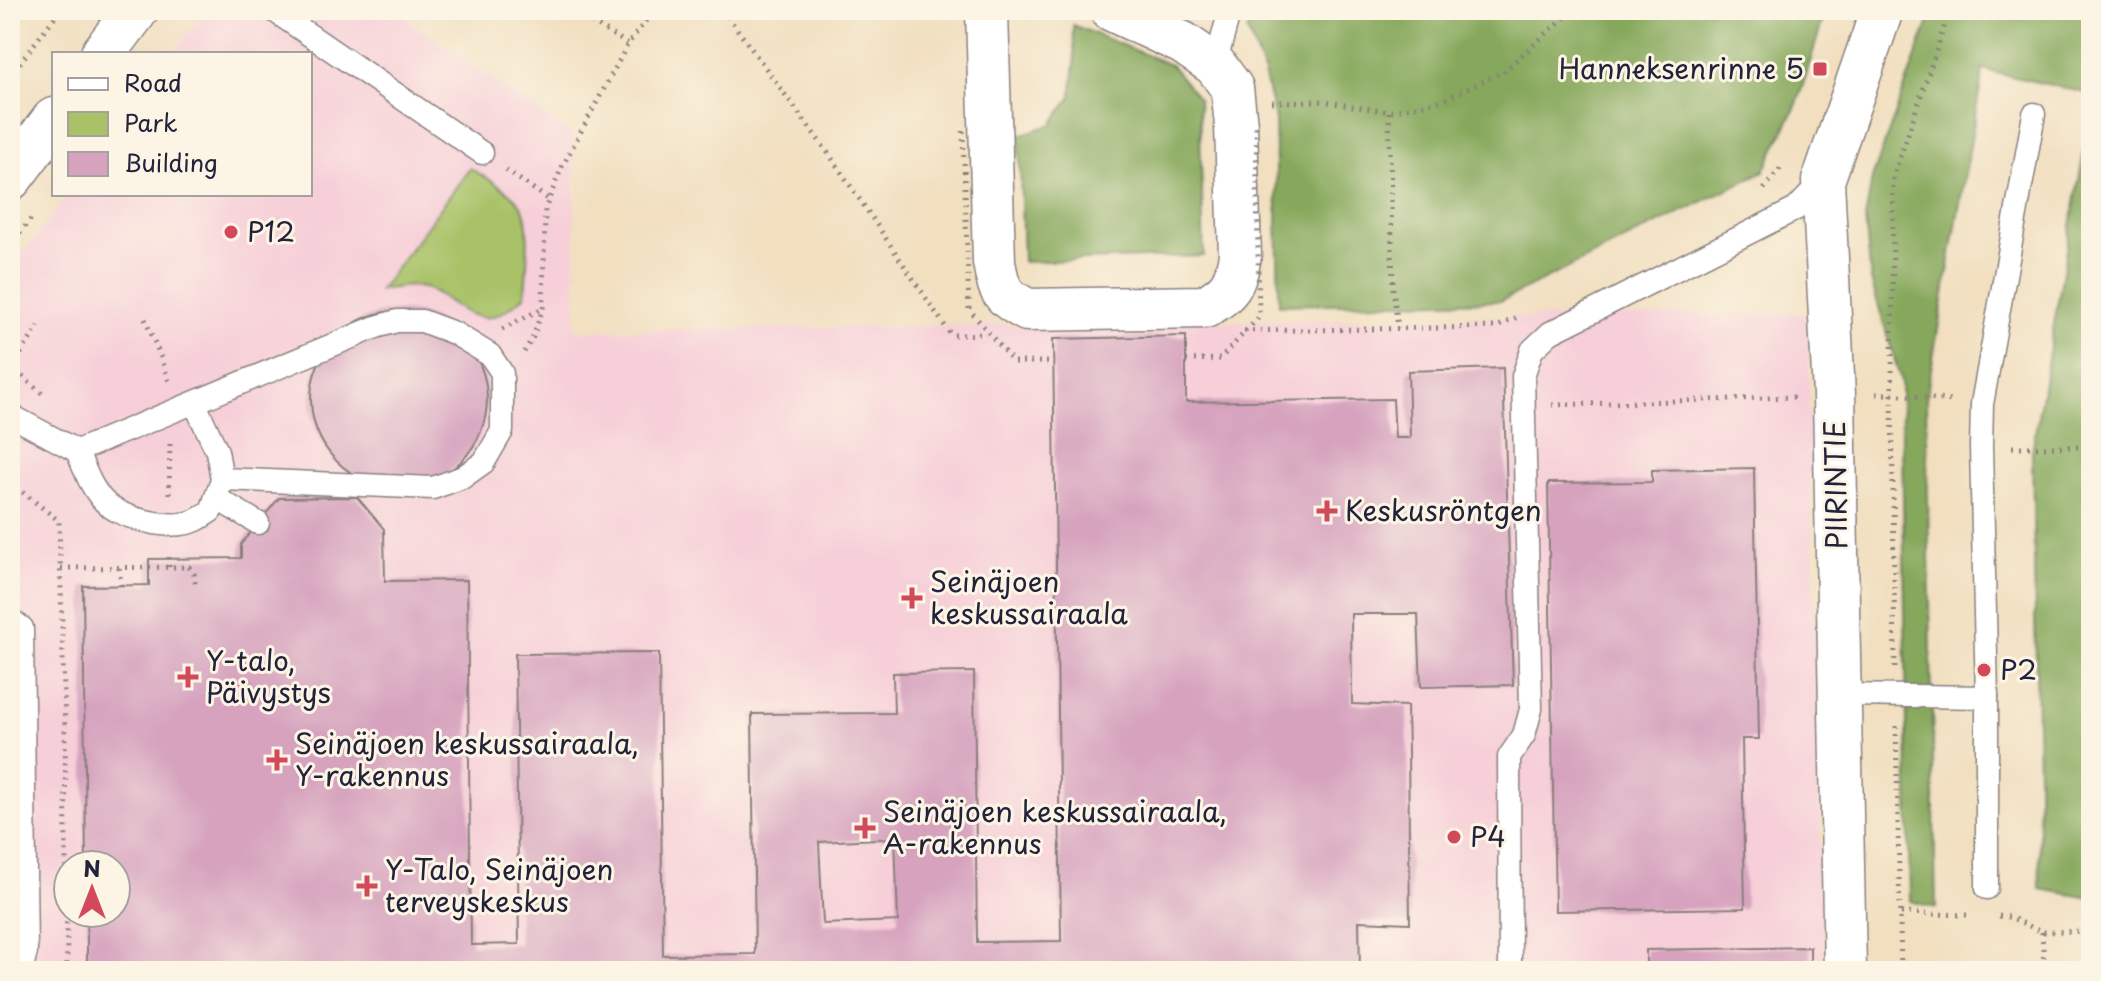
<svg xmlns="http://www.w3.org/2000/svg" width="2101" height="981" viewBox="0 0 2101 981" font-family="'Playpen Sans',sans-serif">
  <rect width="100%" height="100%" fill="#fcf5e5"/>
  <filter id="ink" filterUnits="userSpaceOnUse"><feTurbulence type="fractalNoise" baseFrequency=".0125" numOctaves="2"/><feDisplacementMap in="SourceGraphic" scale="16" xChannelSelector="R" yChannelSelector="G"/><feConvolveMatrix kernelMatrix="1 2 1 2 8 2 1 2 1" color-interpolation-filters="sRGB"/></filter>
  <filter id="wash" filterUnits="userSpaceOnUse"><feTurbulence type="fractalNoise" baseFrequency=".006" numOctaves="4" result="noise"/><feDisplacementMap in="SourceGraphic" scale="32" xChannelSelector="R" yChannelSelector="G"/><feGaussianBlur stdDeviation="1.8" result="paint"/><feColorMatrix in="noise" values="0 0 0 0 0 0 0 0 0 0 0 0 0 0 0 0 0 1.4 0 .05"/><feComposite in="paint" operator="in"/></filter>
  <g filter="url(#wash)">
    <rect width="100%" height="100%" fill="#f1dfc0"/>
    <!-- built -->
    <path fill="#f6cfd8" fill-rule="evenodd" d="M 205,10 L 393,10 L 574,137 L 576,331 L 1807,313 L 1824,971 L 10,971 L 10,271 L 68,194 L 310,194 L 310,54 L 172,54 ZM 68,865 L 116,865 L 116,913 L 68,913 Z"/>
    <!-- green -->
    <path fill="#a9c268" stroke="#667252" stroke-width="2" d="M 470,168 C 487,179 511,190 522,207 C 532,224 526,273 525,296 C 498,318 484,327 452,304 C 444,298 434,290 425,288 C 411,284 394,288 380,290 Z"/>
    <!-- forest -->
    <g fill="#86a85c" stroke="#54654c" stroke-width="2">
      <path d="M 1257,10 L 1826,10 L 1797,104 L 1764,171 L 1501,301 L 1279,305 L 1275,120 L 1263,69 L 1247,31 Z"/>
      <path d="M 1933,10 L 2091,10 L 2091,94 L 1983,70 L 1926,398 L 1936,908 L 1910,901 L 1901,381 L 1871,280 L 1865,219 L 1872,178 Z"/>
      <path d="M 1073,25 L 1171,65 L 1199,99 L 1204,256 L 1023,262 L 1019,135 L 1051,125 L 1071,97 L 1075,64 Z"/>
      <path d="M 2091,110 L 2091,898 L 2040,889 L 2032,451 Z"/>
    </g>
    <g id="blocks">
      <!-- building -->
      <g fill="#d6a2be" fill-rule="evenodd">
        <circle cx="399" cy="399" r="88"/>
        <path d="M 1186,336 L 1186,402 L 1393,399 L 1395,438 L 1410,438 L 1408,371 L 1503,368 L 1513,685 L 1421,687 L 1418,614 L 1351,614 L 1352,704 L 1407,706 L 1408,751 L 1410,923 L 1359,921 L 1360,971 L 87,971 L 87,913 L 116,913 L 116,865 L 86,865 L 83,586 L 149,585 L 149,559 L 241,558 L 241,544 L 279,498 L 357,497 L 384,529 L 385,581 L 467,580 L 471,945 L 519,944 L 515,654 L 659,653 L 663,955 L 755,954 L 752,714 L 894,713 L 893,673 L 974,672 L 977,942 L 1061,941 L 1053,339 ZM 895,838 L 898,921 L 823,924 L 819,842 Z"/>
        <path d="M 1754,468 L 1759,739 L 1742,739 L 1745,908 L 1555,911 L 1548,483 L 1652,482 L 1652,470 Z"/>
        <path d="M 1810,947 L 1810,971 L 1646,971 L 1646,950 Z"/>
      </g>
    </g>
  </g>
  <g filter="url(#ink)">
    <use href="#blocks" fill-opacity="0" stroke="#8a807e" stroke-width="2"/>
    <g fill="none" stroke-linecap="round" stroke-linejoin="round">
      <defs>
        <g id="service">
          <path d="M 273,10 L 482,153"/>
          <path d="M 1215,65 L 1230,10"/>
          <path d="M 10,415 L 77,451 C 85,470 92,492 109,506 C 128,520 172,530 194,521 C 200,519 206,514 211,511 L 222,479 L 217,451 L 195,404"/>
          <path d="M 77,451 L 376,327 L 397,321 L 422,321 L 454,333 L 490,355 L 502,373 L 502,431 L 484,462 L 463,477 L 433,488 L 222,479"/>
          <path d="M 216,498 L 258,523"/>
          <path d="M 10,619 L 22,628 L 26,952 L 21,971"/>
          <path d="M 1839,695 L 1987,697"/>
          <path d="M 1987,888 L 1987,697 L 1981,447 L 1982,404 L 2034,114"/>
          <path d="M 1510,971 L 1509,757 L 1524,735 L 1531,709 L 1523,376 L 1532,350 L 1550,333 L 1796,209 L 1822,182"/>
        </g>
        <g id="minor">
          <path d="M 987,10 L 994,262 C 999,291 1001,296 1027,310 L 1205,307 C 1231,291 1234,286 1240,256 L 1236,125 L 1232,88 L 1215,65 L 1183,43 L 1112,10"/>
          <path d="M 1845,971 L 1834,395 L 1823,181 L 1882,10"/>
        </g>
        <g id="tertiary">
          <path d="M 103,54 L 136,10"/>
          <path d="M 10,178 L 54,120"/>
        </g>
      </defs>
      <!-- service casing -->
      <use href="#service" stroke="#8a807e" stroke-width="25"/>
      <!-- minor casing -->
      <use href="#minor" stroke="#8a807e" stroke-width="45"/>
      <!-- tertiary casing -->
      <use href="#tertiary" stroke="#8a807e" stroke-width="47"/>
      <!-- path -->
      <g stroke="#8a807e" stroke-width="5" stroke-dasharray="2 6" stroke-linecap="butt">
        <path d="M 571,10 L 628,44"/>
        <path d="M 723,10 L 831,157 L 951,335 L 986,334"/>
        <path d="M 10,76 L 60,10"/>
        <path d="M 1272,102 L 1320,101 L 1389,112 L 1443,100 L 1503,72 L 1573,10"/>
        <path d="M 1389,112 L 1393,288 L 1398,328"/>
        <path d="M 506,170 L 548,199"/>
        <path d="M 1764,189 L 1783,165"/>
        <path d="M 10,246 L 34,215"/>
        <path d="M 145,319 L 162,360 L 169,382"/>
        <path d="M 502,329 L 543,308"/>
        <path d="M 1244,331 L 1497,327 L 1519,316"/>
        <path d="M 524,352 L 533,337 L 543,308 L 545,209 L 562,167 L 628,44 L 654,10"/>
        <path d="M 10,366 L 43,394"/>
        <path d="M 12,367 L 39,326"/>
        <path d="M 1876,394 L 1892,394 L 1953,401"/>
        <path d="M 1552,405 L 1794,397"/>
        <path d="M 2012,447 L 2091,447"/>
        <path d="M 10,482 L 59,521 L 65,728 L 67,966 L 65,971"/>
        <path d="M 169,494 L 170,444"/>
        <path d="M 169,567 L 169,552"/>
        <path d="M 61,568 L 189,567 L 194,574 L 195,584"/>
        <path d="M 119,568 L 121,585"/>
        <path d="M 1895,668 L 1892,394 L 1893,178 L 1950,10"/>
        <path d="M 1896,726 L 1901,971"/>
        <path d="M 1901,913 L 1969,915"/>
        <path d="M 1999,916 L 2010,917 L 2042,932 L 2091,931"/>
        <path d="M 2042,932 L 2044,964 L 2046,971"/>
      </g>
      <!-- service -->
      <use href="#service" stroke="#fff" stroke-width="22"/>
      <!-- minor -->
      <use href="#minor" stroke="#fff" stroke-width="42"/>
      <!-- tertiary -->
      <use href="#tertiary" stroke="#fff" stroke-width="44"/>
      <!-- path-bridge -->
      <g stroke="#8a807e" stroke-width="5" stroke-dasharray="2 6" stroke-linecap="butt">
        <path d="M 963,131 L 969,309 L 1013,362 L 1054,362"/>
        <path d="M 1186,360 L 1220,359 L 1259,317 L 1256,124"/>
      </g>
    </g>
  </g>
  <!-- markers -->
  <g fill="#d1495b" stroke="#fcf5e5" stroke-width="3">
    <rect x="1812" y="61" width="16" height="16" rx="4"/>
    <circle cx="231" cy="232" r="8"/>
    <path d="M1323 499h8v8h8v8h-8v8h-8v-8h-8v-8h8z"/>
    <path d="M908 586h8v8h8v8h-8v8h-8v-8h-8v-8h8z"/>
    <circle cx="1984" cy="670" r="8"/>
    <path d="M184 665h8v8h8v8h-8v8h-8v-8h-8v-8h8z"/>
    <path d="M273 748h8v8h8v8h-8v8h-8v-8h-8v-8h8z"/>
    <path d="M861 816h8v8h8v8h-8v8h-8v-8h-8v-8h8z"/>
    <circle cx="1454" cy="837" r="8"/>
    <path d="M363 874h8v8h8v8h-8v8h-8v-8h-8v-8h8z"/>
  </g>
  <g text-anchor="middle" stroke-width="6" stroke-linejoin="round" paint-order="stroke">
    <!-- poi labels -->
    <g font-size="28" fill="#22223b" stroke="#fcf5e5" text-anchor="start">
      <text x="1804" y="79" text-anchor="end">Hanneksenrinne 5</text>
      <text x="247" y="242">P12</text>
      <text x="1345" y="521">Keskusröntgen</text>
      <text x="930" y="592">Seinäjoen<tspan x="930" dy="32">keskussairaala</tspan></text>
      <text x="206" y="671">Y-talo,<tspan x="206" dy="32">Päivystys</tspan></text>
      <text x="2000" y="680">P2</text>
      <text x="295" y="754">Seinäjoen keskussairaala,<tspan x="295" dy="32">Y-rakennus</tspan></text>
      <text x="883" y="822">Seinäjoen keskussairaala,<tspan x="883" dy="32">A-rakennus</tspan></text>
      <text x="1470" y="847">P4</text>
      <text x="385" y="880">Y-Talo, Seinäjoen<tspan x="385" dy="32">terveyskeskus</tspan></text>
    </g>
    <!-- street labels -->
    <g font-size="28" fill="#22223b" stroke="#fcf5e5">
      <text transform="translate(1836 485) rotate(-91)" y="10">PIIRINTIE</text>
    </g>
  </g>
  <!-- margin -->
  <rect width="2101" height="981" fill="none" stroke="#fcf5e5" stroke-width="40"/>
  <!-- legend -->
  <rect x="52" y="52" width="260" height="144" fill="#fcf5e5" stroke="#a5a1a1" stroke-width="2"/>
  <rect x="68" y="78" width="40" height="12" fill="#ffffff" stroke="#a5a1a1" stroke-width="2"/>
  <text x="124" y="92" font-size="24" fill="#22223b">Road</text>
  <rect x="68" y="112" width="40" height="24" fill="#a9c268" stroke="#a5a1a1" stroke-width="2"/>
  <text x="124" y="132" font-size="24" fill="#22223b">Park</text>
  <rect x="68" y="152" width="40" height="24" fill="#d6a2be" stroke="#a5a1a1" stroke-width="2"/>
  <text x="124" y="172" font-size="24" fill="#22223b">Building</text>
  <!-- north arrow -->
  <g transform="translate(92 889)"><circle r="38" fill="#fcf5e5" stroke="#a5a1a1" stroke-width="2"/>
  <path d="M0-6L14 30L0 20L-14 30Z" fill="#d1495b"/>
  <text y="-12" font-size="22" font-weight="bold" text-anchor="middle" fill="#22223b">N</text>
  </g>
</svg>
